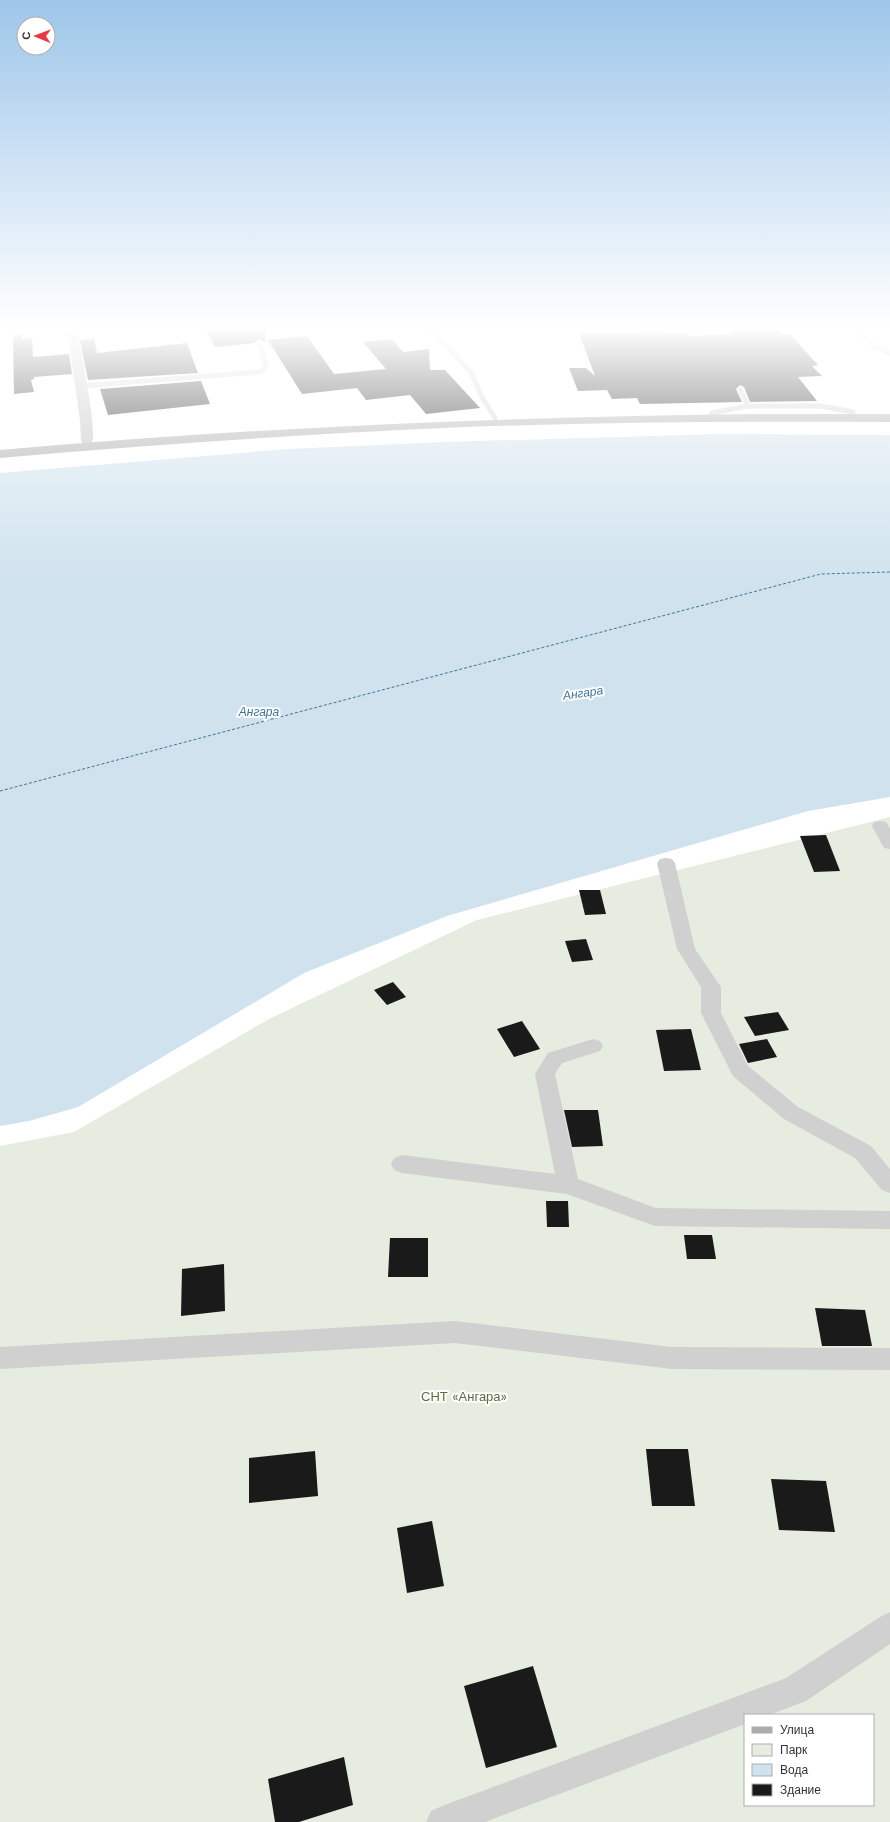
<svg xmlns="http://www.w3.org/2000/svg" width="890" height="1822" viewBox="0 0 890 1822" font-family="'Work Sans',sans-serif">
  <rect width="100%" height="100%" fill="#fff"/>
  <!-- green -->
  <path fill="#e6ecdf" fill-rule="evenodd" d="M 890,817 L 890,1822 L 0,1822 L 0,1146 L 74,1132 L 269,1019 L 477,920 ZM 745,1715 L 873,1715 L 873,1805 L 745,1805 Z"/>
  <!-- water -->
  <path fill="#cfe2ee" d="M 719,434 L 890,435 L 890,797 L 808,811 L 447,916 L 304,973 L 78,1107 L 29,1121 L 0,1126 L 0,473 L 288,449 L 445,442 Z"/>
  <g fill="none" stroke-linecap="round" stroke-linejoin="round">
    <!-- ferry -->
    <path stroke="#3f7597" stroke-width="1" stroke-dasharray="3 2" stroke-linecap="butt" d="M 0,791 L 821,574 L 890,572"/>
  </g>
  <!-- building -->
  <g fill="#1a1a1a">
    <path d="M 206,330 L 265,330 L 265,342 L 258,339 L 255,343 L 215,347 Z"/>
    <path d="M 730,330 L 778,330 L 781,334 L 790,334 L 818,365 L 812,366 L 822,376 L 798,377 L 817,401 L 750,402 L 744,387 L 740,385 L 736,389 L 742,402 L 640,404 L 637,398 L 612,399 L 607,390 L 578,391 L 569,368 L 586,368 L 595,376 L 579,333 L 687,332 L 689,336 L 732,334 Z"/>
    <path d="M 21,334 L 22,339 L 32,338 L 33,357 L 69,354 L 72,374 L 34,377 L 34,379 L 31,380 L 34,392 L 14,394 L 13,335 Z"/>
    <path d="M 307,336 L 334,374 L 386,369 L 363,342 L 392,339 L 403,352 L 429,349 L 430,370 L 445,370 L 480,408 L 426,414 L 410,395 L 366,400 L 357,388 L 302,394 L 268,340 Z"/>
    <path d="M 94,339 L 97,353 L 187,343 L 198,373 L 88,380 L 80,340 Z"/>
    <path d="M 201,381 L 210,404 L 108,415 L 100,389 Z"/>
    <path d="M 826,835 L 840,871 L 814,872 L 800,836 Z"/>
    <path d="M 579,890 L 600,890 L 606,914 L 585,915 Z"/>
    <path d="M 586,939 L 593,960 L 572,962 L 565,941 Z"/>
    <path d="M 393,982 L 406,997 L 387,1005 L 374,990 Z"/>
    <path d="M 778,1012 L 789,1030 L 755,1036 L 744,1017 Z"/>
    <path d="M 522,1021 L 540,1049 L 514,1057 L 497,1029 Z"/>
    <path d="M 691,1029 L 701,1070 L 664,1071 L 656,1030 Z"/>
    <path d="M 767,1039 L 777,1057 L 748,1063 L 739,1044 Z"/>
    <path d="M 564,1110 L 598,1110 L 603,1146 L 572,1147 Z"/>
    <path d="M 546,1201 L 568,1201 L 569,1227 L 547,1227 Z"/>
    <path d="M 684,1235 L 712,1235 L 716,1259 L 687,1259 Z"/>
    <path d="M 390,1238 L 428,1238 L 428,1277 L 388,1277 Z"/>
    <path d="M 224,1264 L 225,1311 L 181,1316 L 182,1269 Z"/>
    <path d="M 815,1308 L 865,1310 L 872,1346 L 822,1346 Z"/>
    <path d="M 646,1449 L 688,1449 L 695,1506 L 652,1506 Z"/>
    <path d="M 315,1451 L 318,1496 L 249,1503 L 249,1458 Z"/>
    <path d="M 771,1479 L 826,1481 L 835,1532 L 779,1530 Z"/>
    <path d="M 432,1521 L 444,1586 L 407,1593 L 397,1528 Z"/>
    <path d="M 533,1666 L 557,1747 L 486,1768 L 464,1686 Z"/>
    <path d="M 344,1757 L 353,1805 L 299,1822 L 275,1822 L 268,1779 Z"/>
  </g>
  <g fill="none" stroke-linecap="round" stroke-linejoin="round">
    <!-- service -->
    <g stroke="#d0d0d0" stroke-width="5">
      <path d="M 431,330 L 471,372 L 483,399 L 495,418"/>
      <path d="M 857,330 L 876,347 L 890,353"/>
      <path d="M 81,386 L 258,372 L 263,370 L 266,365 L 259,343"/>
      <path d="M 740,389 L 748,406"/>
      <path d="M 712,413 L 748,406 L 820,406 L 853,412"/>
    </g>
    <!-- minor -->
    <g fill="#d0d0d0" fill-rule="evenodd">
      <path d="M 880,821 L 886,822 L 890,829 L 890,849 L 884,848 L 872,826 L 874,822 Z"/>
      <path d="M 666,858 L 672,859 L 675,863 L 695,949 L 721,987 L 721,1013 L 748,1066 L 798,1107 L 871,1146 L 890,1169 L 890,1193 L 882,1190 L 855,1158 L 784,1119 L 733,1076 L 701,1013 L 701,987 L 677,949 L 657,863 L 660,859 Z"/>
      <path d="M 593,1039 L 600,1041 L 603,1046 L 600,1051 L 562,1063 L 555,1074 L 578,1179 L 656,1208 L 890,1211 L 890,1229 L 655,1226 L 567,1194 L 402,1173 L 394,1170 L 391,1164 L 394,1158 L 402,1155 L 555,1174 L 535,1074 L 548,1053 Z"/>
      <path d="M 455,1321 L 672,1347 L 890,1348 L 890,1370 L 672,1369 L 455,1343 L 0,1369 L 0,1347 Z"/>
      <path d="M 890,1612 L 890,1644 L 806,1701 L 769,1715 L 745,1715 L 745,1724 L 485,1822 L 426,1822 L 431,1811 L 442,1806 L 786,1678 L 880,1617 Z"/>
    </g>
    <!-- secondary -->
    <path fill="#bdbdbd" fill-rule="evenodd" d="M 67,330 L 77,330 C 80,347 98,433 92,443 L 82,443 L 81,440 L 80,420 Z"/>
    <!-- primary -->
    <path fill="#ababab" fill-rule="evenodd" d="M 779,414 L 890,414 L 890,422 C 741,421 591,422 442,428 C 295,435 147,445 0,458 L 0,450 C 259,427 518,416 779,414 Z"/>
  </g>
  <!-- sky -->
  <linearGradient id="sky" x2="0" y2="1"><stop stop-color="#9ec6ea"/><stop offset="0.56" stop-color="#fff"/><stop offset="1" stop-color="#fff" stop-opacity="0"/></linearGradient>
  <rect width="890" height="585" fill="url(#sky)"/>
  <g text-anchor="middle" stroke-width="4" stroke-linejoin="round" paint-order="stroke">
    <!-- water labels -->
    <g font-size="12" font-style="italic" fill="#3f7597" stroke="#fff">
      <text transform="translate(583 693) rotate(-8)" y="4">Ангара</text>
      <text x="259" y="716">Ангара</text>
    </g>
    <!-- near-park labels -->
    <g font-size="13" fill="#56703f" stroke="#fff">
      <text x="464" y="1401">СНТ «Ангара»</text>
    </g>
  </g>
  <!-- legend -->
  <rect x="744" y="1714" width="130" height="92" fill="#ffffff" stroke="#adadad"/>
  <rect x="752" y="1727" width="20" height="6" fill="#ababab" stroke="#adadad"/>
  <text x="780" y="1734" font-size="12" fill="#333333">Улица</text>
  <rect x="752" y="1744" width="20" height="12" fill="#e6ecdf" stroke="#adadad"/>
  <text x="780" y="1754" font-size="12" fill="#333333">Парк</text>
  <rect x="752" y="1764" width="20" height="12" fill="#cfe2ee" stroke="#adadad"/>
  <text x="780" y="1774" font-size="12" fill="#333333">Вода</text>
  <rect x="752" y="1784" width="20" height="12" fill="#1a1a1a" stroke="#adadad"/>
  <text x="780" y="1794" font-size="12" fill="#333333">Здание</text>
  <!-- north arrow -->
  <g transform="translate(36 36) rotate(271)"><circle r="19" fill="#ffffff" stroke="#adadad"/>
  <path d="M0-3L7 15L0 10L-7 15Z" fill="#e63946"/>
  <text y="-6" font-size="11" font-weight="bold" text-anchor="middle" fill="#333333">С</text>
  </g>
</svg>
